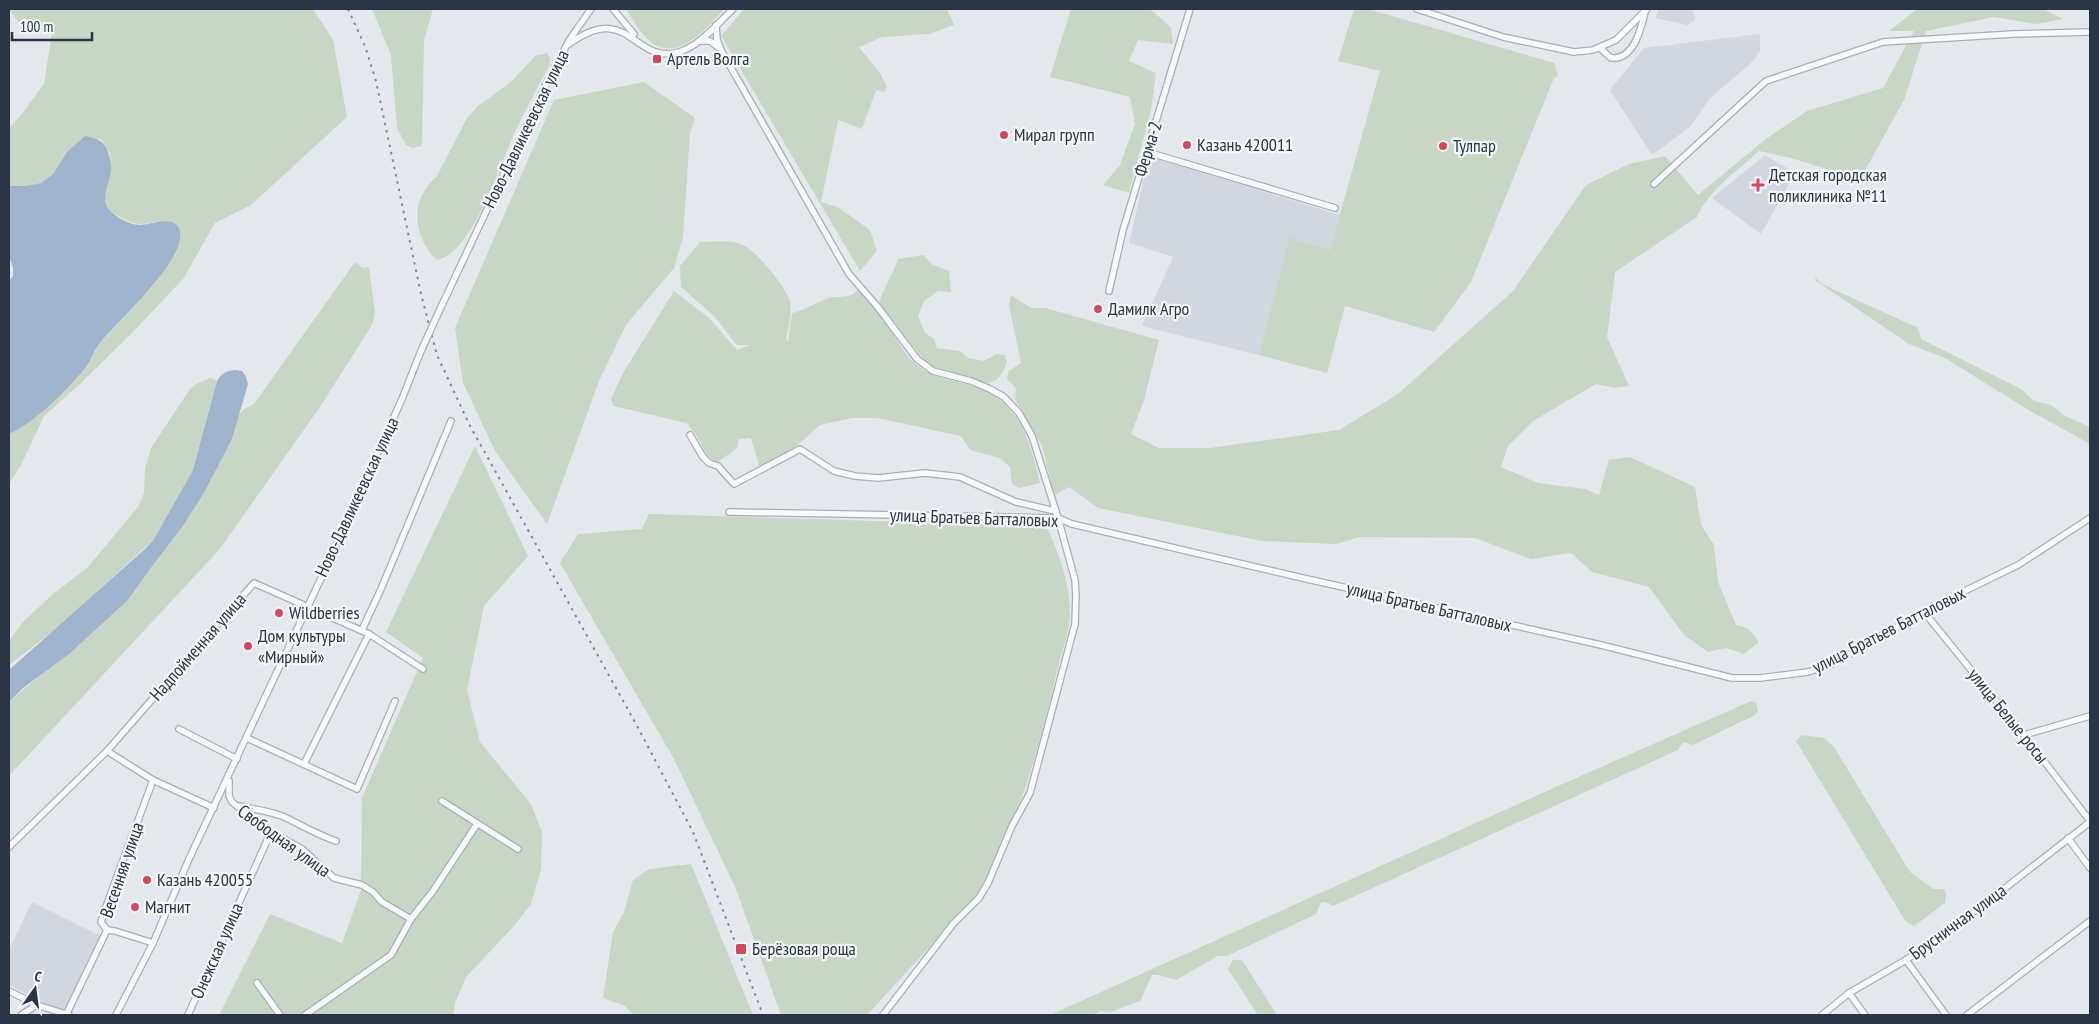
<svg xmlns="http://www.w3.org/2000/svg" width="2099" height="1024" viewBox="0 0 2099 1024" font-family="'PT Sans Narrow',sans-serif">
  <rect width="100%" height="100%" fill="#e4e7ec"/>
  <!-- built -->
  <g fill="#d2d6de">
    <path d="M 1662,9 L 1693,9 L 1695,20 L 1687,25 L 1655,18 L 1659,10 Z"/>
    <path d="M 1760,34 L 1760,51 L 1751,63 L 1710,98 L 1691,126 L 1652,155 L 1610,90 L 1644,48 Z"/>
    <path d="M 1765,155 L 1795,173 L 1761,234 L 1712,198 Z"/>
    <path d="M 1149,157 L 1340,215 L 1330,250 L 1289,239 L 1259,355 L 1142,326 L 1173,257 L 1129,243 Z"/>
    <path d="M 32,902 L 101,936 L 64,1012 L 9,985 L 9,950 Z"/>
  </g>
  <!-- green -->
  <g fill="#c9d6c5">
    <path d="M 9,9 L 313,9 L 333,40 L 347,117 L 251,205 L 215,223 L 183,279 L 133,332 L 80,384 L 44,416 L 21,465 L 9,484 L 9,434 L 15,431 L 87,366 L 99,344 L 152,287 L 176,252 L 155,222 C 141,225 135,225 122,218 C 116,215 110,212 107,206 C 98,186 125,162 100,139 L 67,152 L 53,174 L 41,183 L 26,186 L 9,186 L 9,128 L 21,115 L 44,84 L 52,32 L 20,24 Z"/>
    <path d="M 372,9 L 433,9 L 424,40 L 422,146 L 412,148 L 406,145 L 397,128 L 391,55 Z"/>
    <path d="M 626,9 L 724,9 C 710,25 685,55 660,47 C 644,41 634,21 626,9 Z"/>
    <path d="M 744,9 L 947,9 L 954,25 L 929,34 L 882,37 L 859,47 L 880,73 L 887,87 L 885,92 L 876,90 L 862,129 L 838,120 L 821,202 L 839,208 L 870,230 L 877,251 L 860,271 L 721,36 Z"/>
    <path d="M 1071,9 L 1150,9 L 1171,27 L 1173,44 L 1138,40 L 1129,61 L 1156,73 L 1151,110 L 1129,193 L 1103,185 L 1120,165 L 1135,124 L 1130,97 L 1050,77 Z"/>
    <path d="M 1354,9 L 1368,9 L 1554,63 L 1558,76 L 1554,78 L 1471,282 L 1434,332 L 1345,306 L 1327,373 L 1259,355 L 1289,238 L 1330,250 L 1380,71 L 1338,61 Z"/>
    <path d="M 1917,9 L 2043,9 L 2063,19 L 2036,24 L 1994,17 L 1926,31 L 1904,100 L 1863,174 L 1836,172 L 1791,158 L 1759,151 C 1737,171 1709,190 1697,217 L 1615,272 L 1607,337 L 1629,386 L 1615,388 L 1596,384 L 1533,421 L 1508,446 L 1501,467 L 1538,483 L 1585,489 L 1599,495 L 1609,460 L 1630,457 L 1695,487 L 1701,525 L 1714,545 L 1718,582 L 1736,625 L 1749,629 L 1759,642 L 1744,654 L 1726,648 L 1708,652 L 1684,635 L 1649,587 L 1592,572 L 1571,553 L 1531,559 L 1475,538 L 1360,537 L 1336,544 L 1262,541 L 1098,508 L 1069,487 L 1054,495 L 1042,446 L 1015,399 L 1016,388 L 1007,379 L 1009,371 L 1021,363 L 1009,305 L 1011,295 L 1031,308 L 1045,308 L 1159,340 L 1144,400 L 1131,434 L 1159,448 L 1210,448 L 1339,430 L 1398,394 L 1513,291 L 1586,185 L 1629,164 L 1665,156 L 1698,195 L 1766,139 L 1807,111 L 1883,88 L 1914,31 L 1889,31 Z"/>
    <path d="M 547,53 L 550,59 L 549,66 C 535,93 520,119 509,146 C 497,174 470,254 437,260 C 431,256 429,251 425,245 C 412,219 415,196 437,176 L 467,118 L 478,106 L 511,82 L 535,56 Z"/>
    <path d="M 644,82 L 695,118 L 690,133 L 683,237 L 674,268 L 626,325 L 599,381 L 547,524 L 495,451 L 463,383 L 455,328 L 554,100 Z"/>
    <path d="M 700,242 C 712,242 731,239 743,245 C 756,251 787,287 790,302 C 792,314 788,328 786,340 L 788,342 L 792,313 C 806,310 816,302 829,298 C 840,295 851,300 858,289 C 870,302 881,316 891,331 C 899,343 907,358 919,367 C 932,377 953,380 969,385 C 1019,399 1029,437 1040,483 L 1019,488 L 1012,484 L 1010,467 L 1000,458 L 970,450 L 961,436 L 877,418 L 852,418 L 820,425 L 798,445 L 760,469 L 751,438 L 739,439 L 737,448 L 718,462 L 708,457 L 697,437 L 687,423 L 613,406 L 611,399 L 623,373 L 674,291 L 708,317 L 737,350 L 750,345 L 737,345 L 715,317 L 681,287 L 680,266 Z"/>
    <path d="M 924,255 L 931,264 L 949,271 L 951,292 L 938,291 L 924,301 L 918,316 L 925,333 L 934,339 L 937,348 L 960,351 L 968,358 L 984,361 L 996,354 L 1005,355 L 1007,362 L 1002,374 L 996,380 L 985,384 L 928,365 L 879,303 C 884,287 893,274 898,259 Z"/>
    <path d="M 355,262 L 363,268 L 369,267 L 375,313 L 372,325 L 320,407 L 219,550 L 9,776 L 9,702 L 128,600 L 150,569 L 183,526 L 204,493 L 232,439 L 238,415 L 244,409 L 254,404 Z"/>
    <path d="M 1815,277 L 1822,284 L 1918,328 L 1921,339 L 2021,389 L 2034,401 L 2051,405 L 2065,416 L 2090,427 L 2090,444 L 2030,411 L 1945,358 L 1909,344 L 1816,281 Z"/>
    <path d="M 210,378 L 217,381 L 193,470 L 154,539 L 62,624 L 9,665 L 9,641 L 23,622 L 53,594 L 87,568 L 138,507 L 144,493 L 145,469 L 151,448 L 190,389 L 196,384 Z"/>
    <path d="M 475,446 L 528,556 L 484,606 L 467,690 L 480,742 L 531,804 L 542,832 L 541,869 L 531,904 L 514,926 L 466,977 L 455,1003 L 453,1015 L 219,1015 L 270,914 L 342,943 L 361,890 L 362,798 L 423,658 L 386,632 Z"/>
    <path d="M 649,514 L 1046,526 C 1060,555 1070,583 1070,616 C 1070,632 1060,655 1057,671 C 1039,749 1018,826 977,895 L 867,1015 L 781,1015 L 736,889 L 674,759 L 560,563 L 578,534 L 642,529 Z"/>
    <path d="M 1751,701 L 1756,703 L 1758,710 L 1755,715 L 1693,745 L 1684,742 L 1680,746 L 1678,750 L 1333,906 L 1327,902 L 1321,902 L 1316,914 L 1227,956 L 1218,956 L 1176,980 L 1159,975 L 1152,975 L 1140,1001 L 1110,1012 L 1101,1011 L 1092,1015 L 1050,1015 L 1558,786 Z"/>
    <path d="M 1801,735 L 1824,738 L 1834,747 L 1910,872 L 1933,889 L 1944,889 L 1946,894 L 1945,903 L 1914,926 L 1906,922 L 1796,741 Z"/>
    <path d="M 691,864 L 753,1015 L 634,1015 L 625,1006 L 603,998 L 613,932 L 624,912 L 633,880 L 649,869 Z"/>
    <path d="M 1233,960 L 1242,960 L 1277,1015 L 1258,1015 L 1228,969 Z"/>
  </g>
  <!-- water -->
  <g fill="#9fb4cc">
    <path d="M 85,136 C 98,139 106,141 109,155 C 110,160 112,165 111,170 C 110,181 103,193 106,204 C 109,214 129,225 140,225 C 151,225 172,215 179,228 C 191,257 116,322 99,344 C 94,351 91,360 86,367 C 65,392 38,420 9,434 L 9,281 L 13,276 L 13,268 L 9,256 L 9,186 L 26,186 L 41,183 L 53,174 L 67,152 Z"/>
    <path d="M 235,370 L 242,371 L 246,377 L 248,384 L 232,439 L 204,493 L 183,526 L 150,569 L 128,600 L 69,654 L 23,688 L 9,702 L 9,670 L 145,549 L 154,539 L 193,470 L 217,381 C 222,373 226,371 235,370 Z"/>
  </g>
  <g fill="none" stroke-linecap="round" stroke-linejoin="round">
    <defs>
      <g id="minor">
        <path d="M 613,9 L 634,34"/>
        <path d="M 1417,9 L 1503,37 L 1574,52 L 1593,50 L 1616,40 L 1647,9"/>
        <path d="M 716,25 L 717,40 L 722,52 L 849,274 L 877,306 L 917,359 L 933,371 L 971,381 L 990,389 L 1004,397 L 1019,413 L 1032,436 L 1058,518 L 1075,580 L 1076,596 L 1075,624 L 1030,793 L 1012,826 L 988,883 L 979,898 L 953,924 L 883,1015"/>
        <path d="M 700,41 L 710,41 L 718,47"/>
        <path d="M 569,44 C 630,0 632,65 679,52 C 701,45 717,24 733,9"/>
        <path d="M 1600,48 L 1611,58 C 1634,60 1641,29 1645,12"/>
        <path d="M 1147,152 L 1335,208"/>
        <path d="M 1654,184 L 1766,81 L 1883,42 L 2013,34 L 2090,32"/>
        <path d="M 1109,291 L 1123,230 L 1190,9"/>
        <path d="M 441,307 L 551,74 L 570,39 L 591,9"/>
        <path d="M 690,435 L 703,457 L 709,463 L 718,466 L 734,484 L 800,449 L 834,471 L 855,476 L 878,478 L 925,473 L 960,477 L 1016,502 L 1055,511"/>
        <path d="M 729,512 L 1058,518 L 1072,524 L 1307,579 L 1601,645 L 1732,678 L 1760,678 L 1808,672 L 1832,664 L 1938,604 L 2018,565 L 2090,518"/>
        <path d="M 1924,612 L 2024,735 L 2090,821"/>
        <path d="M 362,630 L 381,589 L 451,421"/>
        <path d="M 179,729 L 237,759"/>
        <path d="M 2024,735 L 2090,716"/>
        <path d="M 247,738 L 357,789 L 395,701"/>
        <path d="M 107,751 L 153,780 L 214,808"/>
        <path d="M 304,764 L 369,634"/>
        <path d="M 229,781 L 229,796 L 232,802 L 250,817 L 271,832 L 302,849 L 334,878 L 362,885 L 373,892 L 382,902 L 411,919"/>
        <path d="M 442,801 L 518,849"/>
        <path d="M 239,806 C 254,809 268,811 282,816 C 300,824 317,835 336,841"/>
        <path d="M 2068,838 L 2090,868"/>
        <path d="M 9,847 L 107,751 L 254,583 L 369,634 L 423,669"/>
        <path d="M 107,930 L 115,931 L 153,943"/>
        <path d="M 1906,960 L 1946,1015"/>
        <path d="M 257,983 L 280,1015"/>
        <path d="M 9,991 L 37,1005 L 69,1015"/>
        <path d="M 1849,993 L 1865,1015"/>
        <path d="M 67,1013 L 107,930 L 101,922 C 117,874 136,827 153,780"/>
        <path d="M 21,1015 L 37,1005"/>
        <path d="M 116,1015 L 153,943 L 189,859 L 324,572 L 402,399 L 421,351"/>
        <path d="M 188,1015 L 271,832"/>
        <path d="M 305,1015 L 391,955 L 411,919 L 433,891 L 477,824"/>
        <path d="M 1822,1015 L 1849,993 L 1906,960 L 1991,899 L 2090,822"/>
        <path d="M 1967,1015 L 2090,921"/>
      </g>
    </defs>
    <!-- minor casing -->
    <use href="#minor" stroke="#a9aeb7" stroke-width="8"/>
    <!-- minor -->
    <use href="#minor" stroke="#f7f8fa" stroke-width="5.5"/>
    <!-- rail -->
    <path stroke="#7d8696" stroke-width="2" stroke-dasharray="2.5 5" stroke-linecap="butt" d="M 348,9 L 365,46 L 376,81 L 421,294 L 437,355 L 469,424 L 636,724 L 693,832 L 763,1015"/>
    <defs>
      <path id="minor-bridge" d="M 421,351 L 441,307"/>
    </defs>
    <!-- minor-bridge casing -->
    <use href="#minor-bridge" stroke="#a9aeb7" stroke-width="8" stroke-linecap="butt"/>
    <!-- minor-bridge -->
    <use href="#minor-bridge" stroke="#f7f8fa" stroke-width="5.5"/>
  </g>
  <!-- markers -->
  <g fill="#d1495b" stroke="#f4f6f9" stroke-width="2">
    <rect x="652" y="54" width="10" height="10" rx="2.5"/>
    <circle cx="1004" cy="135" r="5"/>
    <circle cx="1187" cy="145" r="5"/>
    <circle cx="1443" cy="146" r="5"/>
    <path d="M1755.5 177.5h5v5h5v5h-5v5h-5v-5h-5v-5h5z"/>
    <circle cx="1098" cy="309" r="5"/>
    <circle cx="279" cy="613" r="5"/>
    <circle cx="248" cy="646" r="5"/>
    <circle cx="147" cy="880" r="5"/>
    <circle cx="135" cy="907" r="5"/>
    <rect x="735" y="943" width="12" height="12" rx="2.5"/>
  </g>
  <g text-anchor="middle" stroke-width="4.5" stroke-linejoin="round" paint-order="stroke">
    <!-- poi labels -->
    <g font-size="18" fill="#2b3445" stroke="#f4f6f9" text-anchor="start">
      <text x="667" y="65">Артель Волга</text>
      <text x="1014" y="141">Мирал групп</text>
      <text x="1197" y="151">Казань 420011</text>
      <text x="1453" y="152">Тулпар</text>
      <text x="1769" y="181">Детская городская<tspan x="1769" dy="21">поликлиника №11</tspan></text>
      <text x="1108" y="315">Дамилк Агро</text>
      <text x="289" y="619">Wildberries</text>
      <text x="258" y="642">Дом культуры<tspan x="258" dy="21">«Мирный»</tspan></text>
      <text x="157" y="886">Казань 420055</text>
      <text x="145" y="913">Магнит</text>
      <text x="752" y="955">Берёзовая роща</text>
    </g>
    <!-- street labels -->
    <g font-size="18" fill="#2b3445" stroke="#f4f6f9">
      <text transform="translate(526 129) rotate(-64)" y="6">Ново-Давликеевская улица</text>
      <text transform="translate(1148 149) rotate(-73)" y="6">Ферма-2</text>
      <text transform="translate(357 497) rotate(-65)" y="6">Ново-Давликеевская улица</text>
      <text transform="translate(974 518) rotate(2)" y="6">улица Братьев Батталовых</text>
      <text transform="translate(1429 607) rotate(13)" y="6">улица Братьев Батталовых</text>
      <text transform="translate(1889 630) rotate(-27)" y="6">улица Братьев Батталовых</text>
      <text transform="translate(198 647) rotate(-49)" y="6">Надпойменная улица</text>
      <text transform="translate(2008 716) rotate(51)" y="6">улица Белые росы</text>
      <text transform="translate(284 841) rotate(36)" y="6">Свободная улица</text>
      <text transform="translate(122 870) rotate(-71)" y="6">Весенняя улица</text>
      <text transform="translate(1958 922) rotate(-36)" y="6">Брусничная улица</text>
      <text transform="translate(217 951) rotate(-66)" y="6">Онежская улица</text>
    </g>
  </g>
  <!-- border -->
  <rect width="2099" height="1024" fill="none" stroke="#2b3445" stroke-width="20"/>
  <!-- north arrow -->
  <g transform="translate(35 989) rotate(14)" stroke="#f4f6f9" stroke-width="4" paint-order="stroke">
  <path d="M0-4L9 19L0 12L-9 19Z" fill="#2b3445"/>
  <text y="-8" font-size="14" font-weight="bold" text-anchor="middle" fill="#2b3445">С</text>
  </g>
  <!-- scale -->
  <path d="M12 32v8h80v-8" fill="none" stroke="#2b3445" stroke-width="2.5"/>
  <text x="20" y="32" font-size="15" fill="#2b3445" stroke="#f4f6f9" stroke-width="4" paint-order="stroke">100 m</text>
</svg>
